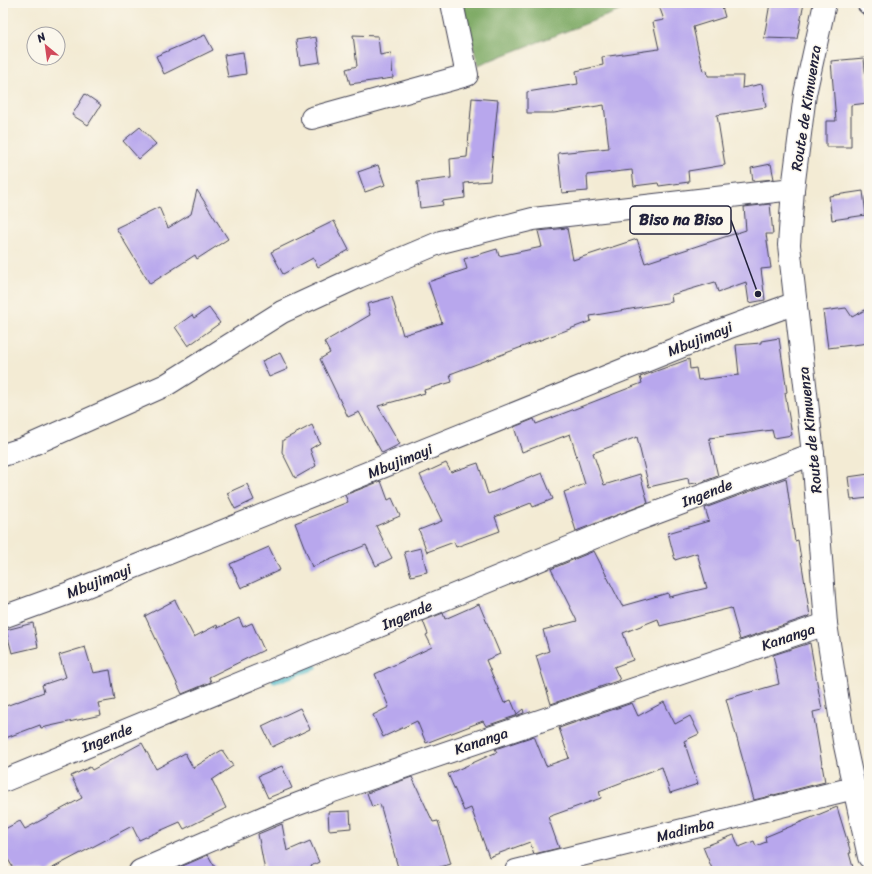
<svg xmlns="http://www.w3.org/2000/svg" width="872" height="874" viewBox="0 0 872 874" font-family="Sriracha,sans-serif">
  <rect width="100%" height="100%" fill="#fbf7ec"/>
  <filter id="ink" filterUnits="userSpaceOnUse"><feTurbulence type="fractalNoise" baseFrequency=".025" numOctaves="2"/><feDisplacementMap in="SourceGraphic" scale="8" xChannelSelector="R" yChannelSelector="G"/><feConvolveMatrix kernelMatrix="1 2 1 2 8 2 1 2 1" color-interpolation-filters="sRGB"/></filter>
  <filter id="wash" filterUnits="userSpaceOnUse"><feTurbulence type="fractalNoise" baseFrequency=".012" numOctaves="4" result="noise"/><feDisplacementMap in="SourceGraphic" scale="16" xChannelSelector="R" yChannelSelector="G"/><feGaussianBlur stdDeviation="0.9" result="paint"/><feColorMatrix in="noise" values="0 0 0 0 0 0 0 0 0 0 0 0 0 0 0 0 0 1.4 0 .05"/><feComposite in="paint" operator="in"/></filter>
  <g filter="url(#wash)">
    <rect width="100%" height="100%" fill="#f3ebd4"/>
    <!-- forest -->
    <path fill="#79a761" stroke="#4e644e" d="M 462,3 L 640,3 L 478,65 Z"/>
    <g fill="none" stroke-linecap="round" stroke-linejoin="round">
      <!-- stream -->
      <path stroke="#4db9c9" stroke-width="7" d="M 275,680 L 314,667"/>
    </g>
    <g id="blocks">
      <!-- building -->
      <g fill="#b8a7ed">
        <path d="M 658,3 L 721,3 L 725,17 L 693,27 L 703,71 L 707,70 L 708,76 L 743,76 L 742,88 L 762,84 L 766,107 L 717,115 L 725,165 L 688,171 L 689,182 L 659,186 L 658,183 L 634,186 L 632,170 L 587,175 L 588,191 L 562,193 L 558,153 L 609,148 L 604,105 L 554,113 L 527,113 L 527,92 L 578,84 L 576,71 L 603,65 L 602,57 L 659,49 L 653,22 L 664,20 Z"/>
        <path d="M 770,3 L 804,3 L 797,39 L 764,38 Z"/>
        <path d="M 205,35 L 213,50 L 164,74 L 156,56 Z"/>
        <path d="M 353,35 L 378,36 L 380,55 L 391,53 L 393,78 L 350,84 L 346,69 L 357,66 Z"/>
        <path d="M 316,37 L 320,62 L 300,65 L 296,40 Z"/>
        <path d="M 243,52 L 246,74 L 228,77 L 224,55 Z"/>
        <path d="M 864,58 L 868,103 L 851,105 L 851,147 L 826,147 L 826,121 L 836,121 L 831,61 Z"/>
        <path d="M 85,94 L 101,105 L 88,125 L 72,115 Z"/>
        <path d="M 472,98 L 498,100 L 490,181 L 464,183 L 465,198 L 442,201 L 443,205 L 420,208 L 417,182 L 451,178 L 450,159 L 467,157 Z"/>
        <path d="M 140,127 L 156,144 L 139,159 L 123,141 Z"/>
        <path d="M 771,164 L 774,179 L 753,181 L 751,168 Z"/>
        <path d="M 378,165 L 385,185 L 365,192 L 358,172 Z"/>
        <path d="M 197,190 L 228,239 L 197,259 L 195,255 L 150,284 L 116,228 L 159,207 L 168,228 L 191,214 Z"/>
        <path d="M 863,191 L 866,215 L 832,220 L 829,196 Z"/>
        <path d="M 770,204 L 773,234 L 766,234 L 771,268 L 761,269 L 765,300 L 749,303 L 746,282 L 718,292 L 715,282 L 671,295 L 672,302 L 590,316 L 591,321 L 450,374 L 452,382 L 424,390 L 425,393 L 378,406 L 400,444 L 382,453 L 359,412 L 348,417 L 320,359 L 330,353 L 324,342 L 370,315 L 367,304 L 392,297 L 403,335 L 442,323 L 428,282 L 467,269 L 464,259 L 497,249 L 499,256 L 542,247 L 538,231 L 567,228 L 573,260 L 637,239 L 645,263 L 746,230 L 744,207 Z"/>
        <path d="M 334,221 L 349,250 L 318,267 L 313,258 L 283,274 L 271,252 Z"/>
        <path d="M 209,308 L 220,323 L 188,346 L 175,327 L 192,315 L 194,318 Z"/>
        <path d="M 846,308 L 852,317 L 865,310 L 869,343 L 828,348 L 823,311 Z"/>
        <path d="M 779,338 L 787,392 L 785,393 L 792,435 L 774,438 L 772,430 L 709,438 L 718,476 L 697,484 L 696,483 L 689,484 L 688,478 L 649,487 L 637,437 L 593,453 L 604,485 L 640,474 L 648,503 L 576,531 L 564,492 L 585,484 L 570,434 L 522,452 L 514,427 L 534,419 L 536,424 L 642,383 L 640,377 L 689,359 L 690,369 L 696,368 L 698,380 L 739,375 L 736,345 L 761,343 L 761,341 Z"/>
        <path d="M 280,353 L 288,369 L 269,377 L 262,361 Z"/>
        <path d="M 312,425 L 320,443 L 310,449 L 316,466 L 295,478 L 282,452 L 283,440 Z"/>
        <path d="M 446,463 L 451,472 L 478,463 L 488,494 L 542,473 L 553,499 L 533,507 L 531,503 L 495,517 L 500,531 L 456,547 L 454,542 L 427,552 L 419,530 L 442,521 L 420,475 Z"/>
        <path d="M 869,474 L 869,498 L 851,500 L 848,477 Z"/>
        <path d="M 786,478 L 795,541 L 798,540 L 810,616 L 740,640 L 731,608 L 660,626 L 658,619 L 623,633 L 633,660 L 614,667 L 620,680 L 551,704 L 536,656 L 549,651 L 543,630 L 577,621 L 551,569 L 594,551 L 622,606 L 668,593 L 669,597 L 707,588 L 697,553 L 675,560 L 668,533 L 709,521 L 705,508 Z"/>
        <path d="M 381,481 L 388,500 L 392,498 L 400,516 L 376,526 L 392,558 L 376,566 L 366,545 L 312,567 L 295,523 L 348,502 L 345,495 Z"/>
        <path d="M 247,484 L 254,500 L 235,509 L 227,493 Z"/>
        <path d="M 269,547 L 280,570 L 241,588 L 230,564 Z"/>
        <path d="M 421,548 L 427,572 L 411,576 L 404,552 Z"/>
        <path d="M 175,600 L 194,637 L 217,625 L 218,628 L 239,618 L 243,627 L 252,623 L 264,650 L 209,677 L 211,682 L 182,694 L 145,616 Z"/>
        <path d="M 479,604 L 500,654 L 486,660 L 504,703 L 511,700 L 517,714 L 523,709 L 524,713 L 486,726 L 483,721 L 426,743 L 417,721 L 383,737 L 373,715 L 389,707 L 375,674 L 432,647 L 426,635 L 428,634 L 423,621 L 443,613 L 445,619 Z"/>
        <path d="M 33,623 L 38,647 L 12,653 L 6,630 Z"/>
        <path d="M 810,643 L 822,710 L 813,712 L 825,782 L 754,800 L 726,699 L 779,684 L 773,655 Z"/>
        <path d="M 85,647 L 93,673 L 110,670 L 115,700 L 98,703 L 101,715 L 41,728 L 40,725 L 3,739 L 3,707 L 44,692 L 42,685 L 66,677 L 59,655 Z"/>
        <path d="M 664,702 L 675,724 L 690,716 L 699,734 L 684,741 L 698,784 L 670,793 L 662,767 L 599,791 L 601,798 L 548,817 L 559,848 L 534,854 L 530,842 L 489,857 L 471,808 L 464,811 L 448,774 L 497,752 L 495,749 L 534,736 L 546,766 L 569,758 L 559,728 L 632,703 L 638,716 Z"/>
        <path d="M 300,708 L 310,729 L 272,747 L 262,726 Z"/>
        <path d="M 142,743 L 156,769 L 185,753 L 193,768 L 222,750 L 233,766 L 212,780 L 226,808 L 184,829 L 180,822 L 139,840 L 132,826 L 47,871 L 15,871 L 3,851 L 3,830 L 20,821 L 25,829 L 82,798 L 71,776 L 90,767 L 92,770 Z"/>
        <path d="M 282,766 L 292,788 L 268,798 L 258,776 Z"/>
        <path d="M 412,777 L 433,822 L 438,821 L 451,864 L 426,871 L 399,871 L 380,804 L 372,807 L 367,793 Z"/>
        <path d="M 837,807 L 851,853 L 849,853 L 854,871 L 713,871 L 703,847 L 734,835 L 739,847 L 754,841 L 756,846 L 766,842 L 765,837 Z"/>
        <path d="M 350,811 L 351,828 L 329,830 L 328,812 Z"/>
        <path d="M 282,824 L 287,851 L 310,841 L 319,862 L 311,866 L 313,871 L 265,871 L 258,834 Z"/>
        <path d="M 208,855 L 217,871 L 171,871 Z"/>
      </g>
    </g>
  </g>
  <g filter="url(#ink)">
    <use href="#blocks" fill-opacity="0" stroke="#414052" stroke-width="1"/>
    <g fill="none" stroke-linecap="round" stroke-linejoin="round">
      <defs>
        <g id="minor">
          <path d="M 825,3 L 805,94 L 793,189 L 789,245 L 813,454 L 826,624 L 844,741 L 869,857"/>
          <path d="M 868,3 L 869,4"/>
          <path d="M 312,118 L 467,75 L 452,3"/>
          <path d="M 3,455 L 22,449 L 166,385 L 282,312 L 358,277 L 441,242 L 533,219 L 793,189"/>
          <path d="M 3,617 L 72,592 L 727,328 L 796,303"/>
          <path d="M 3,781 L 629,523 L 813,454"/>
          <path d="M 140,871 L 269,815 L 330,792 L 826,624"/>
          <path d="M 516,871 L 854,788"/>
        </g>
      </defs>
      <!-- minor casing -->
      <use href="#minor" stroke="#414052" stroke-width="24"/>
      <!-- minor -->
      <use href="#minor" stroke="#fff" stroke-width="22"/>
    </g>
  </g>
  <g text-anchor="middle" stroke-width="3" stroke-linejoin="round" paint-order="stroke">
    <!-- street labels -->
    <g font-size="15" fill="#22223b" stroke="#fbf7ec">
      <text transform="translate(806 108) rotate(-81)" y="5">Route de Kimwenza</text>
      <text transform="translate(700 339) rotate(-22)" y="5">Mbujimayi</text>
      <text transform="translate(810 430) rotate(-96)" y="5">Route de Kimwenza</text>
      <text transform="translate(400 461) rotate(-22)" y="5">Mbujimayi</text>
      <text transform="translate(707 493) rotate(-21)" y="5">Ingende</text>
      <text transform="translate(99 581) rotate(-22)" y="5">Mbujimayi</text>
      <text transform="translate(407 615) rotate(-23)" y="5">Ingende</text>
      <text transform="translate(788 637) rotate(-19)" y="5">Kananga</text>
      <text transform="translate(107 738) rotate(-22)" y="5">Ingende</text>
      <text transform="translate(481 741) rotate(-19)" y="5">Kananga</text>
      <text transform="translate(685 830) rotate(-14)" y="5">Madimba</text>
    </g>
  </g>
  <!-- callouts -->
  <path fill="none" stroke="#22223b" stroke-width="1.5" d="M758 294L731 220"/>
  <circle fill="#22223b" stroke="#fbf7ec" stroke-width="1.5" cx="758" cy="294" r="4"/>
  <rect fill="#fbf7ec" stroke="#22223b" stroke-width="1.5" x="630" y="206" width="101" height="28" rx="4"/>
  <g font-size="16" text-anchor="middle" font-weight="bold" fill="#22223b">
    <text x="681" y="225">Biso na Biso</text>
  </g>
  <!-- margin -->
  <rect width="872" height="874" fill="none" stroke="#fbf7ec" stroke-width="16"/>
  <!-- north arrow -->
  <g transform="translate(46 46) rotate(331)"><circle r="19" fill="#fbf7ec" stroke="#a4a2a5"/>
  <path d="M0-3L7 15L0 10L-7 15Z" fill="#d1495b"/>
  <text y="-6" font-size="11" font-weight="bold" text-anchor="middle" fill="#22223b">N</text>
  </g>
</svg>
